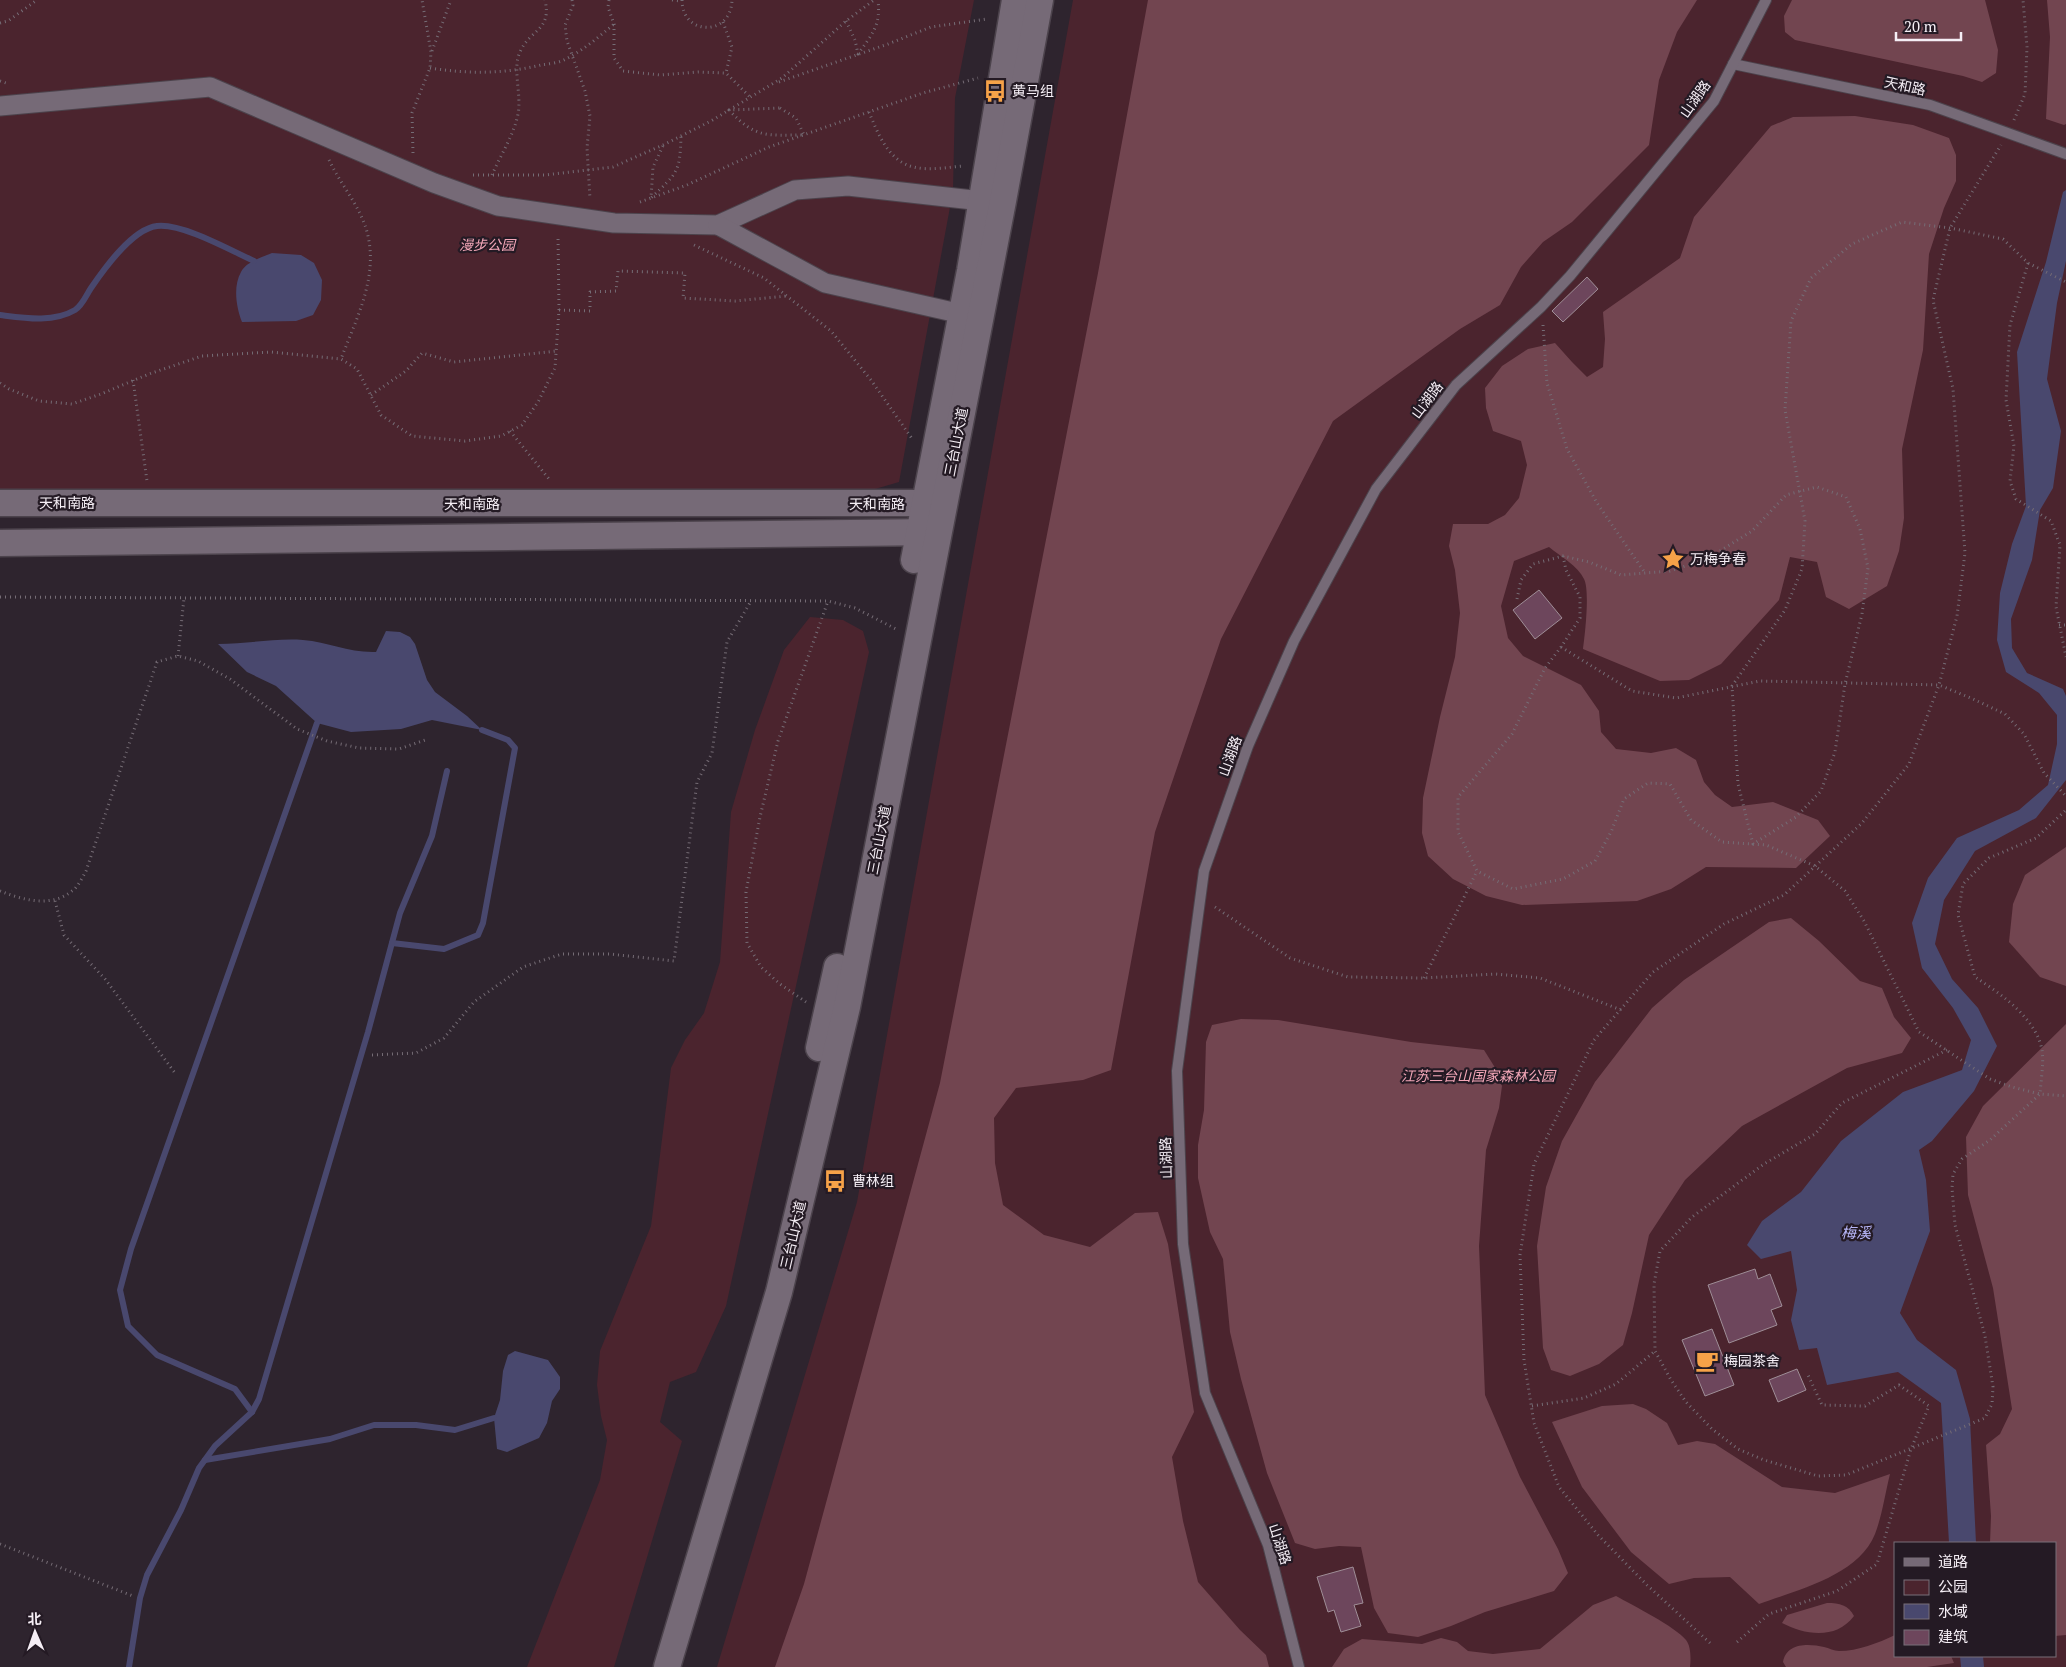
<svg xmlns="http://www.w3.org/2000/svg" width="2066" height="1667" viewBox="0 0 2066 1667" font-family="'PT Serif','Noto Sans SC',serif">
  <rect width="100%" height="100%" fill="#2e242e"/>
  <!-- green -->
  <g fill="#4b242e" fill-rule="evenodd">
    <path d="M 0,0 L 974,0 L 955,98 L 953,191 L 899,482 L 875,489 L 846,490 L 0,490 Z"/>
    <path d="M 1073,0 L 2066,0 L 2066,1667 L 717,1667 L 857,1202 ZM 1895,1543 L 2055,1543 L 2055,1656 L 1895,1656 Z"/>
    <path d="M 810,617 L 843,620 L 863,631 L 869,652 L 726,1306 L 696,1372 L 670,1382 L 660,1422 L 682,1441 L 614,1667 L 527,1667 L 600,1480 L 607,1440 L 601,1416 L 597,1385 L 600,1351 L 651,1226 L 671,1068 L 685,1040 L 704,1013 L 720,962 L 731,812 L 755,730 L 784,650 Z"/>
  </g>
  <!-- forest -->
  <g fill="#724550">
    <path d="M 1148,0 L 1697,0 L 1677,32 L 1659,80 L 1649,145 L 1572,222 L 1543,242 L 1521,267 L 1500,305 L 1460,329 L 1333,421 L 1221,639 L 1155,832 L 1111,1070 L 1083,1080 L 1016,1088 L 994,1118 L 995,1163 L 1003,1205 L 1044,1235 L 1090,1247 L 1135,1213 L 1158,1212 L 1168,1244 L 1194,1412 L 1172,1457 L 1183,1521 L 1198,1582 L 1240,1630 L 1266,1655 L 1269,1667 L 775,1667 L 804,1584 L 940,1083 L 1098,273 Z"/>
    <path d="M 1792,0 L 1985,0 L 1998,50 L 1996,73 L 1982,82 L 1963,76 L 1795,40 L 1785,32 L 1784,16 Z"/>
    <path d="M 2047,0 L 2066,0 L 2066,124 L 2064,125 L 2046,119 L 2050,37 Z"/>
    <path d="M 1855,116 L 1913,125 L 1949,138 L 1956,155 L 1956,181 L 1944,208 L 1929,254 L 1923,350 L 1902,449 L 1904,518 L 1899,551 L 1887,586 L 1849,609 L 1826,597 L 1817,562 L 1790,557 L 1779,600 L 1721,664 L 1689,680 L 1660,681 L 1583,649 C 1585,635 1590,590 1584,579 C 1578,566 1560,556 1549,547 L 1514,561 L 1501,606 L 1508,638 L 1523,656 L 1581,685 L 1599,711 L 1601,732 L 1616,749 L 1651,753 L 1676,748 L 1696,760 L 1704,782 L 1715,795 L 1732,807 L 1773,802 L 1818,820 L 1830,836 L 1796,868 L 1706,867 L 1671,889 L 1637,901 L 1522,905 L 1486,896 L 1453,879 L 1428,856 L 1422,833 L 1423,798 L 1440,717 L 1455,657 L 1460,613 L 1455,570 L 1449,546 L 1453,524 L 1488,524 L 1505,515 L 1519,498 L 1527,465 L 1521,441 L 1493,431 L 1486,408 L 1485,388 L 1502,366 L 1528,349 L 1555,343 L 1572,362 L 1587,377 L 1603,367 L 1605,339 L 1603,312 L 1680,258 L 1694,217 L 1771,126 L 1793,117 Z"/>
    <path d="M 2066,847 L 2066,986 L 2040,977 L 2009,942 L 2013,904 L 2025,875 Z"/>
    <path d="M 1791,918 L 1819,941 L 1860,981 L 1882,988 L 1894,1017 L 1911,1038 L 1902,1053 L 1847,1068 L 1742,1126 L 1685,1180 L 1649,1235 L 1632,1313 L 1623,1345 L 1599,1364 L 1570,1376 L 1551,1370 L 1543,1348 L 1537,1246 L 1546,1187 L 1562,1141 L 1595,1082 L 1652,1008 L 1684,980 L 1769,922 Z"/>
    <path d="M 1241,1019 L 1278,1020 L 1411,1042 L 1484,1050 L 1494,1066 L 1502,1086 L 1499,1108 L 1486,1150 L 1479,1246 L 1485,1395 L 1520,1477 L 1558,1549 L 1568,1573 L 1554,1591 L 1485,1612 L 1451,1626 L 1418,1637 L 1388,1633 L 1374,1608 L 1361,1547 L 1339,1546 L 1315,1549 L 1295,1543 L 1267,1473 L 1241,1379 L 1230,1332 L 1223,1259 L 1210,1232 L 1198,1178 L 1198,1145 L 1204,1110 L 1206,1042 L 1212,1025 Z"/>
    <path d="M 2066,1024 L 2066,1635 L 2055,1636 L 2055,1543 L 1990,1543 L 1991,1516 L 1986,1445 L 2000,1434 L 2012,1409 L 1993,1288 L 1968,1195 L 1966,1137 L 1983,1106 Z"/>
    <path d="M 1633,1404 L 1646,1409 L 1667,1423 L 1678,1445 L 1697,1441 L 1715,1444 L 1782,1487 L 1835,1493 L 1890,1474 C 1885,1494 1882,1516 1875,1534 C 1858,1576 1797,1590 1759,1604 L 1730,1577 L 1694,1578 L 1669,1584 L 1631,1552 L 1582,1487 L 1552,1422 L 1602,1406 Z"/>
    <path d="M 1616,1596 C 1632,1605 1676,1627 1686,1640 C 1691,1646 1691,1659 1690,1667 L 1332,1667 L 1344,1649 L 1362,1639 L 1422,1644 L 1441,1638 L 1457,1642 L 1468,1651 L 1493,1654 L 1540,1649 L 1593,1605 Z"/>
    <path d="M 1827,1603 C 1840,1603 1848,1605 1854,1616 C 1836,1640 1805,1635 1782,1623 L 1787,1615 Z"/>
    <path d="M 1895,1635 L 1895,1656 L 1951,1656 L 1954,1663 L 1927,1667 L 1786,1667 L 1783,1662 C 1786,1643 1808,1643 1824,1647 C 1829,1648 1834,1651 1839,1651 C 1858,1651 1878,1643 1895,1635 Z"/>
  </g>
  <!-- water -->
  <g fill="#49486e">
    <path d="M 2066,190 L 2066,261 L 2057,303 L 2047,379 L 2061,431 L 2053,488 L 2040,510 L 2032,560 L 2011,619 L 2012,648 L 2027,673 L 2063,689 L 2066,696 L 2066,780 L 2036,818 L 1975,851 L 1944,900 L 1935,944 L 1952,979 L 1978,1008 L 1997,1046 L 1974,1091 L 1932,1141 L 1919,1150 L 1926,1180 L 1930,1231 L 1900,1313 L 1917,1340 L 1956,1370 L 1970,1419 L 1976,1543 L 1949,1543 L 1941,1403 L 1898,1372 L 1827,1385 L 1817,1348 L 1799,1350 L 1791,1320 L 1797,1290 L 1791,1251 L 1761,1259 L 1747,1245 L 1762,1221 L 1801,1192 L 1841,1141 L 1903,1092 L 1962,1070 L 1971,1040 L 1953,1008 L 1922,968 L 1912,923 L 1928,878 L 1957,838 L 2019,810 L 2048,785 L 2057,744 L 2057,715 L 2039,693 L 2006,672 L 1997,640 L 2000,593 L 2012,544 L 2026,506 L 2017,352 L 2046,262 L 2063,192 Z"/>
    <path d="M 272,253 L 301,255 L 314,263 L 322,280 L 321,300 L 313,315 L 296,321 L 242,322 C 236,307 233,286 241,272 C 246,262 262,257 272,253 Z"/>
    <path d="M 386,631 L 400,632 L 410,637 L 415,644 L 427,680 L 435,692 L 467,716 L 482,730 L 432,720 L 401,729 L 351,732 L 317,723 L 276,686 L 247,672 L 218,644 C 247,644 275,638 303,640 C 329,642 349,653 376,652 Z"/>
    <path d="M 515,1351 L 548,1360 L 560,1377 L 560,1389 L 552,1401 L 547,1423 L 539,1438 L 507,1452 L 497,1449 L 494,1418 L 500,1400 L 503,1371 L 508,1355 Z"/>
    <path d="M 1960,1656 L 1983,1656 L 1984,1667 L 1961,1667 Z"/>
  </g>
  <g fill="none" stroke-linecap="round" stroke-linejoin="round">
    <!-- stream -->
    <g stroke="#49486e" stroke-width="6">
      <path d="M 0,315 C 24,318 53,323 75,310 C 82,306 87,294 91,288 C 104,269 132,229 157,226 C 182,223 230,250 254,261"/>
      <path d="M 392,943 L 444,949 L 478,935 L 483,923 L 515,748 L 508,740 L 482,730"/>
      <path d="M 252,1412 L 235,1389 L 157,1355 L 128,1326 L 120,1290 L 131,1249 L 317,723"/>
      <path d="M 205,1460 L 330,1439 L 374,1425 L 416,1425 L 455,1430 L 494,1418"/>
      <path d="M 129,1667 L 140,1598 L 147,1575 L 181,1510 L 199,1468 L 215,1446 L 252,1412 L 259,1399 L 368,1032 L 400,913 L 432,836 L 447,771"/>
    </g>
  </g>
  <!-- building -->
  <g fill="#6d465c" stroke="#9f8e97">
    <path d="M 1587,277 L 1598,289 L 1563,322 L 1552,311 Z"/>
    <path d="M 1539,590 L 1562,618 L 1535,639 L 1513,610 Z"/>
    <path d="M 1755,1269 L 1758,1279 L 1770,1274 L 1782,1306 L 1771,1310 L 1777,1325 L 1729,1343 L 1708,1285 Z"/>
    <path d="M 1712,1329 L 1734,1385 L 1705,1396 L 1682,1340 Z"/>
    <path d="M 1797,1369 L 1806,1390 L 1778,1402 L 1769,1380 Z"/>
    <path d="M 1353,1567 L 1363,1603 L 1354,1605 L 1361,1626 L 1341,1632 L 1334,1610 L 1328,1612 L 1317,1577 Z"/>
  </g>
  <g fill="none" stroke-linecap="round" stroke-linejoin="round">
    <defs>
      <g id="lane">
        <path d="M 1733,64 L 1930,105 L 2066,154"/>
        <path d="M 1299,1667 L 1268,1545 L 1205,1393 L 1183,1244 L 1177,1071 L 1204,871 L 1248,746 L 1294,641 L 1376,489 L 1456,385 L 1541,307 L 1570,276 L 1714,101 L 1766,0"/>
      </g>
      <g id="street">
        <path d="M 0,106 L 210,87 L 434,183 L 498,206 L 614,223 L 718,225 L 795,190 L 848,186 L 982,201"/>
        <path d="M 718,225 L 825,283 L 962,314"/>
      </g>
      <g id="secondary">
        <path d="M 0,503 L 941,503"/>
        <path d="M 0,543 L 937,532"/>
        <path d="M 914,560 L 970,271 L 1015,0"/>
        <path d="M 819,1048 L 837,967"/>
        <path d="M 667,1667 L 779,1292 L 847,1007 L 1003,201 L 1040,0"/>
      </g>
    </defs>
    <!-- lane casing -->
    <use href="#lane" stroke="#4c434c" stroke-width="12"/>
    <!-- street casing -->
    <use href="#street" stroke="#4c434c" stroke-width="21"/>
    <!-- secondary casing -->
    <use href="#secondary" stroke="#4c434c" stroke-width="29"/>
    <!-- path -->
    <g stroke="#756c75" stroke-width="3" stroke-dasharray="1 4" stroke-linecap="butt">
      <path d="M 572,0 L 573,5 L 565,25 L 567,41 L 585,91 L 590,116 L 587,148 L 590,199"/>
      <path d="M 609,0 L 608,7 L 614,24 L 614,58 L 623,71 L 660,75 L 698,72 L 726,73 L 750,97"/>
      <path d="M 672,0 L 681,1"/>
      <path d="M 682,0 C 682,36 731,37 732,0"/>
      <path d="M 846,21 L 855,40 L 858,54 C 872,34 881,26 878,0"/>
      <path d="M 723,22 L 732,47 L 726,73"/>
      <path d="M 0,23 L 8,21 L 37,0"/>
      <path d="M 432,51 L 451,0"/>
      <path d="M 430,68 C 468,74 503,74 541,65 C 548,64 557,63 564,60 C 582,51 599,37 614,24"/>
      <path d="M 0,81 L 9,84"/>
      <path d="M 779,82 L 888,44 L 931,27 L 987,19"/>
      <path d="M 780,108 L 796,118 L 804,135 C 767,135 756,139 729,110 Z"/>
      <path d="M 869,112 C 878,134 889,162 914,167 C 929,171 949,167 964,166"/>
      <path d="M 2014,120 L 2025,94 L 2027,47 L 2023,0"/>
      <path d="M 663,146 L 653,167 L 651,198 C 677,173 680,173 681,136"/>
      <path d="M 413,153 L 412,113 L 430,68 L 431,52 L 422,0"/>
      <path d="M 329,160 C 339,181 354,199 363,220 C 383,269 358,314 341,359"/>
      <path d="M 473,175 L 545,175 L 613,167 L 663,145 L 711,121 L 782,78 L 846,21 L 874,0"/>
      <path d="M 492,175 C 500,156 514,135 518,114 C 522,96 512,68 520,52 C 530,29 552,31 545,0"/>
      <path d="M 640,202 L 687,185 L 769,147 L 923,93 L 978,78"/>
      <path d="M 694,245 L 764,278 L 831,331 L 871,380 L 913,440"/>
      <path d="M 2028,263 L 2010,325 L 2006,400 L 2014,446 L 2010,481 L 2016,499 L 2051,521 L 2060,545 L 2056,607 L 2066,657"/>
      <path d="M 559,310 L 590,311 L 590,292 L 616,291 L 618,271 L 685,273 L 683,298 L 735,301 L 787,296"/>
      <path d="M 1543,325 L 1547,383 L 1567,449 L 1597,503 L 1645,573"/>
      <path d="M 133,380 L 147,481"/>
      <path d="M 0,383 L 9,389 L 39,401 L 72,404 L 101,394 L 149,374 L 202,356 L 271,352 L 341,359 L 357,369 L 381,415 L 412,436 L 465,441 L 501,436 L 522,425 L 538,402 L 555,368 L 559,310 L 558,235"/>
      <path d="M 371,395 L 406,371 L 422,353 L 454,362 L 557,351"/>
      <path d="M 510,431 L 549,479"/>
      <path d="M 1563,556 L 1566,570 L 1580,597 L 1580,618 L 1561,647 L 1545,668 L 1512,734 L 1458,797 L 1458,832 L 1477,871 L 1513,889 L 1563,879 L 1595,861 L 1611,832 L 1624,799 L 1648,783 L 1670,784 L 1691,820 L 1722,842 L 1766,845 L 1815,866 L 1845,891 L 1864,921 L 1919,1032 L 1990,1079 L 2012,1087 L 2040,1094 L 2066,1096"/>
      <path d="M 0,597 L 828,601 L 855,608 L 896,629"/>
      <path d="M 1517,599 L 1521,580 L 1533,564 L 1563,556 L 1589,562 L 1621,575 L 1670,571 L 1707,559 L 1752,531 L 1786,495 L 1817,487 L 1846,497 L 1860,529 L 1868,568 L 1862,614 L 1845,684 L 1835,752 L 1821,791 L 1796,817 L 1753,844 L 1738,784 L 1732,686 L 1785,610 L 1802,569 L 1805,521 L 1785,410 L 1791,321 L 1811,278 L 1852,244 L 1902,222 L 1950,228 L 2003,239 L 2028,263 L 2066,282"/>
      <path d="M 2059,625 L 2066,625"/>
      <path d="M 1561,647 L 1632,691 L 1676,698 L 1760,681 L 1939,685 L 1973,699 L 2005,714 L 2024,734 L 2044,773 L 2066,796"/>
      <path d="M 178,656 L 184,598"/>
      <path d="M 0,891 C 23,900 51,908 72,891 C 78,887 82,878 86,871 L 157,662 L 178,656 L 198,661 L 230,679 L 297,729 L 327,741 L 359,748 L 399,749 L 428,739"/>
      <path d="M 55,901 L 64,935 L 105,979 L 175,1073"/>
      <path d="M 1215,907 L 1290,958 L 1348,977 L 1424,978 L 1495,974 L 1540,978 L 1621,1010"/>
      <path d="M 1424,978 L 1477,871"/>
      <path d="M 806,1002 L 780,984 L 761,967 L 747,943 L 746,892 L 760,817 L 778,741 L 828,601"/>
      <path d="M 1947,1050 L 1842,1103 L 1815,1134 L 1764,1164 L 1692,1217 L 1660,1251 L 1654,1284 L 1655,1351 L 1671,1380 L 1686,1402 L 1712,1429 L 1738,1449 L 1764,1460 L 1818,1476 L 1846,1475 L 1985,1418 L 1992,1404 L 1993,1387 L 1985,1336 L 1955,1225 L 1952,1188 L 1953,1174 L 1962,1159 L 1990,1140 L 2040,1094 C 2041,1080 2044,1063 2042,1050 C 2036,1018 2001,994 1975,977 L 1958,915 L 1963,884 L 1989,858 L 2036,838 L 2066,810"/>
      <path d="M 372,1055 L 416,1053 L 444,1038 L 474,1002 L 523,967 L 562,954 L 610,954 L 674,961 L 697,782 L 712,753 L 727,642 L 751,601"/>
      <path d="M 1532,1406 L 1584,1398 L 1616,1384 L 1655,1351"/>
      <path d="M 0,1544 L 133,1596"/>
      <path d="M 1737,1642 L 1769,1614 L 1837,1591 L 1877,1564 L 1911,1449 L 1929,1406 L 1899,1385 L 1865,1406 L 1822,1405 L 1807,1373"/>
      <path d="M 1710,1643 L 1647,1585 L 1598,1535 L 1559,1487 L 1534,1423 L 1524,1360 L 1520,1255 L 1534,1164 L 1594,1040 L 1653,972 L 1724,924 L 1784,895 L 1862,823 L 1909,764 L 1939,685 L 1957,616 L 1965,553 L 1953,389 L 1933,300 L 1950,228 L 2001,145"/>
    </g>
    <!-- lane -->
    <use href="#lane" stroke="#766a77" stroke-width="10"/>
    <!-- street -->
    <use href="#street" stroke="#766a77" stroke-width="19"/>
    <!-- secondary -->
    <use href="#secondary" stroke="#766a77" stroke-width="26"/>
  </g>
  <!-- icons -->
  <defs>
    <symbol id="bus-bare" viewBox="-9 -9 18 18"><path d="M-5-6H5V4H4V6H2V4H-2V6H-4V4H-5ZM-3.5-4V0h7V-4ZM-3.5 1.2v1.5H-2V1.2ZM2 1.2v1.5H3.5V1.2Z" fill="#f6a248" stroke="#241a24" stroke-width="2.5" paint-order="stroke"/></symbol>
    <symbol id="sight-bare" viewBox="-9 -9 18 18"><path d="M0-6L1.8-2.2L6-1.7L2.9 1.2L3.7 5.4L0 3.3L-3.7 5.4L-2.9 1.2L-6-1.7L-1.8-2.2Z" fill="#f6a248" stroke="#241a24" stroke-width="2.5" paint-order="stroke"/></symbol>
    <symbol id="cafe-bare" viewBox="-9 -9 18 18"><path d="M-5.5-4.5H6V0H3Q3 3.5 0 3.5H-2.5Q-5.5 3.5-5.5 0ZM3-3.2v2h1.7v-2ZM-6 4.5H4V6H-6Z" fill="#f6a248" stroke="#241a24" stroke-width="2.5" paint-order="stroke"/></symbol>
  </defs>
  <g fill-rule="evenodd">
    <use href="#bus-bare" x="979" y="75" width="32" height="32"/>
    <use href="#sight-bare" x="1657" y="543" width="32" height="32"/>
    <use href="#bus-bare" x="819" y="1165" width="32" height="32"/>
    <use href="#cafe-bare" x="1691" y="1345" width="32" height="32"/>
  </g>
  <g text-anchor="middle" stroke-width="4.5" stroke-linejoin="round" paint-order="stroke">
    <!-- street labels -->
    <g font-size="14" fill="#f5eef5" stroke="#241a24">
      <text transform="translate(1905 86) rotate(12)" y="5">天和路</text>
      <text transform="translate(1695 99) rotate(-55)" y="5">山湖路</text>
      <text transform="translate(1427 400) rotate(-53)" y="5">山湖路</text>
      <text transform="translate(956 442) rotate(-79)" y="5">三台山大道</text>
      <text x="67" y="508">天和南路</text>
      <text x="472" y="509">天和南路</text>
      <text x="877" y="509">天和南路</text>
      <text transform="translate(1230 756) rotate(-70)" y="5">山湖路</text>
      <text transform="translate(879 840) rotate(-79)" y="5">三台山大道</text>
      <text transform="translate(1166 1158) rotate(-92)" y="5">山湖路</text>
      <text transform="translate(793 1235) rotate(-77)" y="5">三台山大道</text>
      <text transform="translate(1280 1544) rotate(72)" y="5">山湖路</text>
    </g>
    <!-- poi labels -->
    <g font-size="14" fill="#f5eef5" stroke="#241a24" text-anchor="start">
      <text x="1012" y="96">黄马组</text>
      <text x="1690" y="564">万梅争春</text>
      <text x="852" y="1186">曹林组</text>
      <text x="1724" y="1366">梅园茶舍</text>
    </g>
    <!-- park labels -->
    <g font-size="14" font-style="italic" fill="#f3a7b8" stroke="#241a24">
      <text x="487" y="250">漫步公园</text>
      <text x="1478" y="1081">江苏三台山国家森林公园</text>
    </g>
    <!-- water labels -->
    <g font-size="15" font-style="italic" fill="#b7b6f8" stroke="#241a24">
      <text x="1856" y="1238">梅溪</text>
    </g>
  </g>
  <!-- legend -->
  <rect x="1894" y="1542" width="162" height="115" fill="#241a24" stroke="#786f78"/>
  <rect x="1904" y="1558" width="25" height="8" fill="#766a77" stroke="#786f78"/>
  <text x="1938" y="1567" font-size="15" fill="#f5eef5">道路</text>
  <rect x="1904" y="1580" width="25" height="15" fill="#4b242e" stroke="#786f78"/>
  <text x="1938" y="1592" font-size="15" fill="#f5eef5">公园</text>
  <rect x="1904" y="1604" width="25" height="15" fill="#49486e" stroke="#786f78"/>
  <text x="1938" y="1617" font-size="15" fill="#f5eef5">水域</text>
  <rect x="1904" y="1630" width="25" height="15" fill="#6d465c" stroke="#786f78"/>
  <text x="1938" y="1642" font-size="15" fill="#f5eef5">建筑</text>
  <!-- north arrow -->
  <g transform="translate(35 1632) rotate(358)" stroke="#241a24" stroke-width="4" paint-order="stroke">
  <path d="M0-4L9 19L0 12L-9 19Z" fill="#f5eef5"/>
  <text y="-8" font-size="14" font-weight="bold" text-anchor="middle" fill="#f5eef5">北</text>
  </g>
  <!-- scale -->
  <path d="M1896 32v8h65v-8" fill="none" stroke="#f5eef5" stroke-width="2.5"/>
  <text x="1904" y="32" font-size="15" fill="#f5eef5" stroke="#241a24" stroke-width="4" paint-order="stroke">20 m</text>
</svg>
